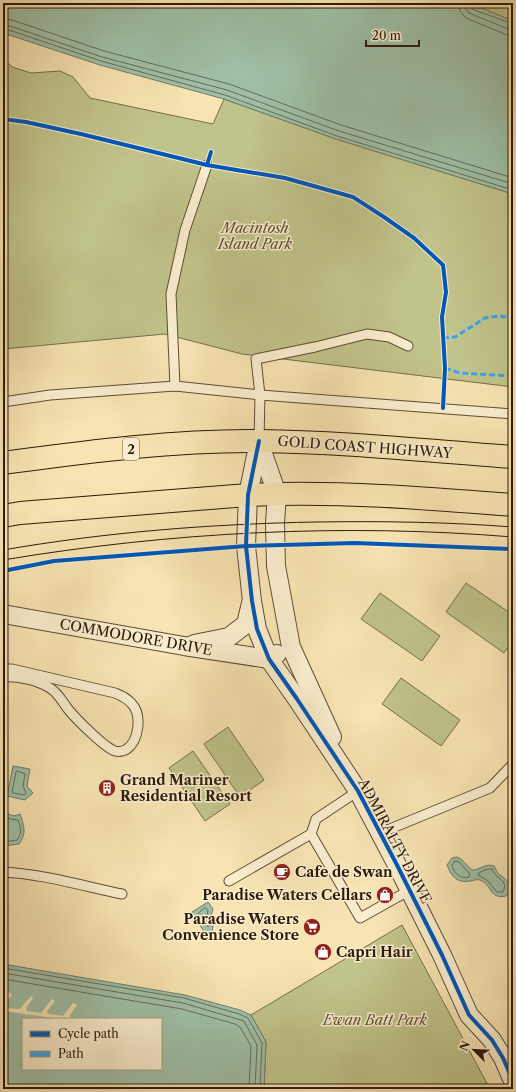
<svg xmlns="http://www.w3.org/2000/svg" width="516" height="1092" viewBox="0 0 516 1092" font-family="'Libre Caslon Text',serif">
  <rect width="100%" height="100%" fill="#f7e4b2"/>
  <filter id="stains"><feTurbulence type="fractalNoise" baseFrequency=".005" numOctaves="4"/><feColorMatrix values="0 0 0 0 .2 0 0 0 0 .09 0 0 0 0 .02 0 0 0 .5 -.17"/></filter>
  <radialGradient id="worn" r=".72"><stop offset=".6" stop-color="#630" stop-opacity="0"/><stop offset="1" stop-color="#630" stop-opacity=".3"/></radialGradient>
  <!-- green -->
  <g fill="#c0c38a" stroke="#766e4a">
    <path d="M 469,3 L 513,3 L 513,21 Z"/>
    <path d="M 3,58 L 12,67 L 31,73 L 60,71 L 73,77 L 90,98 L 213,124 L 224,99 L 336,139 L 513,194 L 513,387 L 242,354 L 165,334 L 3,349 Z"/>
    <path d="M 466,583 L 513,615 L 513,640 L 504,653 L 446,612 Z"/>
    <path d="M 380,593 L 440,636 L 422,661 L 361,619 Z"/>
    <path d="M 401,678 L 460,720 L 441,746 L 382,704 Z"/>
    <path d="M 228,727 L 264,780 L 240,797 L 204,744 Z"/>
    <path d="M 193,751 L 230,804 L 205,821 L 169,768 Z"/>
    <path d="M 402,925 L 490,1089 L 264,1089 L 266,1042 L 251,1015 Z"/>
  </g>
  <!-- water -->
  <g fill="#9ebfa6" stroke="#707d68" fill-rule="evenodd">
    <path d="M 3,3 L 469,3 L 513,21 L 513,194 L 336,139 L 224,99 L 100,65 L 3,33 Z"/>
    <path d="M 13,766 L 30,769 L 27,786 L 33,793 L 25,800 L 7,796 Z"/>
    <path d="M 6,810 L 8,814 L 14,816 L 20,814 C 24,825 27,834 19,844 L 3,846 L 3,812 Z"/>
    <path d="M 457,857 L 461,859 L 472,870 C 480,870 485,863 494,866 C 496,868 496,872 499,874 C 507,880 514,884 506,896 C 489,900 492,884 480,880 C 477,879 474,880 471,881 C 457,883 452,878 447,865 L 452,858 Z"/>
    <path d="M 208,902 L 213,909 L 211,916 L 214,921 L 212,931 L 206,935 L 192,912 Z"/>
    <path d="M 3,964 L 185,995 L 240,1010 L 251,1015 L 266,1042 L 264,1089 L 3,1089 ZM 23,1019 L 161,1019 L 161,1069 L 23,1069 Z"/>
  </g>
  <!-- pier -->
  <path fill="#f7e4b2" d="M 9,992 L 12,995 L 3,1005 L 5,1008 L 20,1009 L 31,996 L 33,998 L 26,1008 L 27,1011 L 41,1013 L 52,999 L 55,1001 L 47,1011 L 48,1014 L 63,1016 L 73,1003 L 77,1005 L 70,1015 L 72,1019 L 75,1019 L 51,1019 L 51,1018 L 27,1014 L 25,1019 L 26,1014 L 3,1011 L 3,999 Z"/>
  <g fill="none" stroke-linecap="round" stroke-linejoin="round">
    <!-- shore -->
    <g stroke="#656c58" stroke-width="1">
      <path d="M 458,3 L 460,11 L 466,18 L 507,35 L 513,35"/>
      <path d="M 464,3 L 465,8 L 469,13 L 508,29 L 513,29"/>
      <path d="M 469,3 L 470,6 L 472,9 L 513,24"/>
      <path d="M 3,19 L 12,20 L 104,51 L 229,84 L 341,125 L 513,178"/>
      <path d="M 3,25 L 10,26 L 102,57 L 227,90 L 339,131 L 513,184"/>
      <path d="M 3,30 L 9,30 L 101,61 L 225,95 L 337,136 L 513,190"/>
      <path d="M 18,771 L 25,774 L 23,786 L 26,793 L 24,795 L 14,793 L 12,792 L 16,772 Z"/>
      <path d="M 3,815 L 10,819 L 18,820 C 21,827 22,834 17,840 L 3,842"/>
      <path d="M 455,861 L 459,862 L 470,874 L 469,877 C 460,879 455,874 452,866 Z"/>
      <path d="M 488,869 L 492,869 C 496,880 509,879 503,892 L 497,892 L 487,880 L 478,875 L 479,873 Z"/>
      <path d="M 205,908 L 208,910 L 207,916 L 210,922 L 209,926 L 208,927 L 198,914 Z"/>
      <path d="M 3,968 L 184,998 L 239,1014 L 248,1018 L 262,1043 L 260,1089"/>
      <path d="M 3,973 L 183,1003 L 244,1021 L 257,1045 L 255,1089"/>
      <path d="M 3,979 L 182,1009 L 235,1024 L 240,1027 L 251,1046 L 249,1089"/>
    </g>
    <defs>
      <g id="lane">
        <path d="M 175,386 L 171,294 L 185,230 L 207,165"/>
        <path d="M 3,402 L 50,395 L 175,386 L 260,395 L 513,414"/>
        <path d="M 259,441 L 260,395 L 256,359 L 315,347 L 367,334 L 389,337 L 408,346"/>
        <path d="M 3,669 L 12,669 L 115,693 C 122,696 127,698 132,704 C 142,715 139,740 127,749 C 124,751 119,752 115,751 C 105,748 75,718 68,709 C 62,701 58,693 50,688 C 37,680 18,676 3,677"/>
        <path d="M 358,791 L 316,819 L 311,834 L 360,918 L 410,890"/>
        <path d="M 380,833 L 490,788 L 513,764"/>
        <path d="M 3,872 C 43,874 83,886 122,894"/>
        <path d="M 229,881 L 311,834"/>
      </g>
      <g id="street">
        <path d="M 259,441 L 248,495 L 246,546 L 252,601 L 257,629 L 269,659 L 297,699 L 358,791 L 397,865 L 442,955 L 469,1015 L 492,1040 L 503,1058 L 513,1081"/>
        <path d="M 259,442 L 277,494 L 275,523 L 276,566 L 291,647 L 332,737"/>
        <path d="M 3,614 L 184,646 L 269,659 L 277,654"/>
        <path d="M 194,644 L 229,637 L 246,624 L 251,603"/>
      </g>
      <g id="highway">
        <path d="M 3,463 C 86,452 175,440 259,441 C 344,442 429,451 513,457"/>
        <path d="M 3,516 L 20,513 L 248,495 C 337,491 425,498 513,505"/>
      </g>
    </defs>
    <!-- lane casing -->
    <use href="#lane" stroke="#5f4c35" stroke-width="11"/>
    <!-- street casing -->
    <use href="#street" stroke="#5f4c35" stroke-width="20"/>
    <!-- highway casing -->
    <use href="#highway" stroke="#2c1a0b" stroke-width="24"/>
    <!-- lane -->
    <use href="#lane" stroke="#faedcd" stroke-width="9"/>
    <!-- street -->
    <use href="#street" stroke="#faedcd" stroke-width="18"/>
    <!-- highway -->
    <use href="#highway" stroke="#f7e4b2" stroke-width="22"/>
    <!-- tram -->
    <g stroke="#2c1a0b" stroke-width="1">
      <path d="M 3,550 C 107,532 211,524 316,522 C 382,521 448,522 513,527"/>
      <path d="M 3,560 C 171,532 343,523 513,537"/>
    </g>
    <!-- quiet -->
    <g stroke="#3ea2e9" stroke-width="3" stroke-dasharray="6 3" stroke-linecap="butt">
      <path d="M 443,338 L 455,337 L 485,318 L 499,316 L 513,318"/>
      <path d="M 445,368 L 460,373 L 513,376"/>
    </g>
    <defs>
      <g id="cycleway">
        <path d="M 3,119 L 26,122 L 81,134 L 207,165 L 211,152"/>
        <path d="M 207,165 L 285,178 L 353,197 L 384,217 L 414,238 L 443,265 L 446,292 L 442,317 L 445,368 L 443,408"/>
        <path d="M 259,441 L 248,495 L 246,546 L 252,601 L 257,629 L 269,659 L 297,699 L 358,791 L 397,865 L 442,955 L 469,1015 L 492,1040 L 503,1058 L 513,1081"/>
        <path d="M 3,571 L 54,561 L 246,546 L 355,543 L 513,549"/>
      </g>
    </defs>
    <!-- cycleway casing -->
    <use href="#cycleway" stroke="#faedcd" stroke-width="6"/>
    <!-- cycleway -->
    <use href="#cycleway" stroke="#0057b8" stroke-width="4"/>
  </g>
  <!-- icons -->
  <defs>
    <symbol id="building-disc" viewBox="-11 -11 22 22"><circle r="9.5" fill="#8f2418" stroke="#faedcd"/><path d="M-4-6H4V6H1V3H-1V6H-4ZM-2.5-4.3h1.7v1.8h-1.7ZM.8-4.3h1.7v1.8H.8ZM-2.5-1h1.7V.8h-1.7ZM.8-1h1.7V.8H.8Z" fill="#fff"/></symbol>
    <symbol id="cafe-disc" viewBox="-11 -11 22 22"><circle r="9.5" fill="#8f2418" stroke="#faedcd"/><path d="M-5.5-4.5H6V0H3Q3 3.5 0 3.5H-2.5Q-5.5 3.5-5.5 0ZM3-3.2v2h1.7v-2ZM-6 4.5H4V6H-6Z" fill="#fff"/></symbol>
    <symbol id="shop-disc" viewBox="-11 -11 22 22"><circle r="9.5" fill="#8f2418" stroke="#faedcd"/><path d="M-5-2.5h2.3a2.7 3.5 0 0 1 5.4 0H5L5.5 6h-11ZM-1.5-2.5h3a1.5 2.3 0 0 0-3 0Z" fill="#fff"/></symbol>
    <symbol id="supermarket-disc" viewBox="-11 -11 22 22"><circle r="9.5" fill="#8f2418" stroke="#faedcd"/><path d="M-6-5.5h2.5l.6 2H6L4.5 2H-2.5L-4.4-4H-6ZM-1.5 3.2a1.3 1.3 0 1 0 .1 0ZM3 3.2a1.3 1.3 0 1 0 .1 0Z" fill="#fff"/></symbol>
  </defs>
  <g fill-rule="evenodd">
    <use href="#building-disc" x="97" y="778" width="20" height="20"/>
    <use href="#cafe-disc" x="272" y="862" width="20" height="20"/>
    <use href="#shop-disc" x="375" y="885" width="20" height="20"/>
    <use href="#supermarket-disc" x="302" y="917" width="20" height="20"/>
    <use href="#shop-disc" x="313" y="942" width="20" height="20"/>
  </g>
  <g text-anchor="middle" stroke-width="3" stroke-linejoin="round" paint-order="stroke">
    <!-- shield labels -->
    <rect fill="#faedcd" stroke="#6a5945" stroke-width="1" x="123" y="438" width="16" height="22" rx="3"/>
    <g font-size="13" font-weight="bold" fill="#2c1a0b">
      <text x="131" y="454">2</text>
    </g>
    <!-- park labels -->
    <g font-size="14" font-style="italic" fill="#584d31" stroke="#faedcd">
      <text x="255" y="233">Macintosh<tspan x="255" dy="16">Island Park</tspan></text>
      <text x="375" y="1025">Ewan Batt Park</text>
    </g>
    <!-- street labels -->
    <g font-size="14" fill="#2c1a0b" stroke="#faedcd">
      <text transform="translate(365 447) rotate(4)" y="5">GOLD COAST HIGHWAY</text>
      <text transform="translate(136 637) rotate(10)" y="5">COMMODORE DRIVE</text>
      <text transform="translate(395 841) rotate(62)" y="5">ADMIRALTY DRIVE</text>
    </g>
    <!-- poi labels -->
    <g font-size="14" font-weight="bold" fill="#2c1a0b" stroke="#faedcd" text-anchor="start">
      <text x="120" y="785">Grand Mariner<tspan x="120" dy="16">Residential Resort</tspan></text>
      <text x="295" y="877">Cafe de Swan</text>
      <text x="372" y="900" text-anchor="end">Paradise Waters Cellars</text>
      <text x="299" y="924" text-anchor="end">Paradise Waters<tspan x="299" dy="16">Convenience Store</tspan></text>
      <text x="336" y="957">Capri Hair</text>
    </g>
  </g>
  <!-- margin -->
  <rect width="516" height="1092" fill="none" stroke="#f7e4b2" stroke-width="16"/>
  <rect x="4" y="4" width="508" height="1084" fill="none" stroke="#2c1a0b" stroke-width="2"/>
  <rect x="8" y="8" width="500" height="1076" fill="none" stroke="#2c1a0b"/>
  <!-- legend -->
  <rect x="22" y="1018" width="140" height="52" fill="#faedcd" stroke="#a8997f"/>
  <rect x="30" y="1031" width="20" height="6" fill="#0057b8" stroke="#a8997f"/>
  <text x="58" y="1038" font-size="12" fill="#2c1a0b">Cycle path</text>
  <rect x="30" y="1051" width="20" height="6" fill="#3ea2e9" stroke="#a8997f"/>
  <text x="58" y="1058" font-size="12" fill="#2c1a0b">Path</text>
  <!-- north arrow -->
  <g transform="translate(474 1050) rotate(294)" stroke="#faedcd" stroke-width="3" paint-order="stroke">
  <path d="M0-3L7 15L0 10L-7 15Z" fill="#2c1a0b"/>
  <text y="-6" font-size="11" font-weight="bold" text-anchor="middle" fill="#2c1a0b">N</text>
  </g>
  <!-- scale -->
  <path d="M366 40v6h53v-6" fill="none" stroke="#2c1a0b" stroke-width="2"/>
  <text x="372" y="40" font-size="12" fill="#2c1a0b" stroke="#faedcd" stroke-width="3" paint-order="stroke">20 m</text>
  <rect width="100%" height="100%" filter="url(#stains)"/>
  <rect width="100%" height="100%" fill="url(#worn)"/>
</svg>
